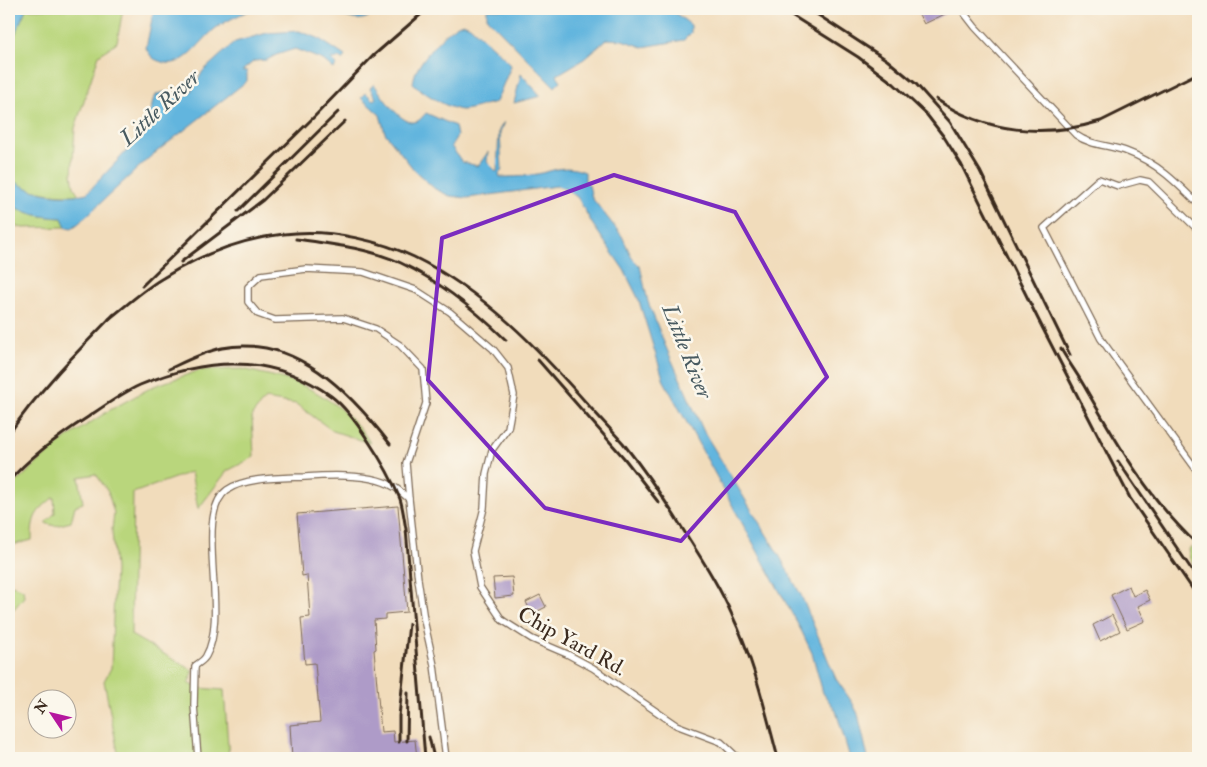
<svg xmlns="http://www.w3.org/2000/svg" width="1207" height="767" viewBox="0 0 1207 767" font-family="'IM FELL Double Pica',serif">
  <rect width="100%" height="100%" fill="#fbf7ec"/>
  <filter id="ink" filterUnits="userSpaceOnUse"><feTurbulence type="fractalNoise" baseFrequency=".02" numOctaves="2"/><feDisplacementMap in="SourceGraphic" scale="10" xChannelSelector="R" yChannelSelector="G"/><feConvolveMatrix kernelMatrix="1 2 1 2 8 2 1 2 1" color-interpolation-filters="sRGB"/></filter>
  <filter id="wash" filterUnits="userSpaceOnUse"><feTurbulence type="fractalNoise" baseFrequency=".0096" numOctaves="4" result="noise"/><feDisplacementMap in="SourceGraphic" scale="20" xChannelSelector="R" yChannelSelector="G"/><feGaussianBlur stdDeviation="1.12" result="paint"/><feColorMatrix in="noise" values="0 0 0 0 0 0 0 0 0 0 0 0 0 0 0 0 0 1.4 0 .05"/><feComposite in="paint" operator="in"/></filter>
  <g filter="url(#wash)">
    <rect width="100%" height="100%" fill="#f1dcbb"/>
    <!-- green -->
    <g fill="#b9d67c" stroke="#7a804d">
      <path d="M 26,9 L 123,9 L 117,42 L 99,55 L 75,128 L 72,174 L 74,187 L 79,195 C 54,195 28,194 9,177 L 9,48 Z"/>
      <path d="M 9,204 C 27,214 41,217 62,218 L 66,227 L 23,228 L 9,225 Z"/>
      <path d="M 243,369 C 261,374 282,377 299,384 C 326,395 356,418 370,443 L 333,431 L 296,404 L 265,399 L 252,415 L 254,457 L 227,471 L 198,509 L 191,472 L 133,493 L 131,635 L 192,670 L 192,676 L 188,683 L 199,688 L 224,690 L 229,758 L 119,758 L 104,681 L 111,668 L 115,569 L 112,530 L 114,513 L 108,492 L 96,474 L 79,477 L 83,503 L 75,506 L 71,522 L 55,526 L 45,523 L 55,513 L 54,497 C 36,512 32,515 32,540 L 12,545 L 9,554 L 9,489 L 59,443 L 110,410 L 154,386 L 201,370 Z"/>
      <path d="M 1191,547 L 1198,550 L 1198,571 L 1190,559 L 1188,549 Z"/>
      <path d="M 9,584 L 23,589 L 24,597 L 13,610 L 9,611 Z"/>
    </g>
    <!-- water -->
    <g fill="#62b5de" stroke="#4e707e">
      <path d="M 9,9 L 26,9 L 9,48 Z"/>
      <path d="M 154,9 L 254,9 C 240,14 228,20 216,28 C 199,41 184,72 159,61 C 152,59 149,54 146,48 Z"/>
      <path d="M 323,9 L 381,9 C 356,29 349,15 323,9 Z"/>
      <path d="M 487,9 L 670,9 L 691,25 L 691,33 L 684,40 L 643,47 L 622,40 L 607,39 L 584,59 L 557,75 L 561,81 L 555,87 L 487,18 Z"/>
      <path d="M 463,23 L 470,26 L 509,62 L 511,66 L 496,102 C 486,104 472,110 461,110 C 449,109 421,92 413,83 C 414,78 415,72 418,68 C 425,55 449,26 463,23 Z"/>
      <path d="M 299,31 L 318,38 L 345,56 L 342,60 L 339,58 L 331,59 L 337,65 L 334,69 L 323,60 L 295,49 L 276,55 L 267,60 L 254,61 L 242,71 L 247,71 L 247,81 L 150,157 L 79,223 L 72,228 L 66,227 L 62,218 C 41,217 27,214 9,204 L 9,177 C 29,194 62,199 87,193 L 134,143 L 141,131 L 143,119 L 151,110 L 153,100 L 157,94 L 165,92 L 182,96 L 190,93 L 203,71 L 235,42 L 267,33 Z"/>
      <path d="M 521,74 L 541,96 L 514,103 Z"/>
      <path d="M 374,84 C 381,94 400,124 414,122 C 419,122 423,116 426,113 L 455,126 L 457,136 L 451,146 L 462,162 L 478,166 L 488,152 L 487,162 L 497,172 L 499,130 L 504,122 L 500,133 L 502,169 L 499,174 L 500,177 C 510,177 521,177 531,175 C 554,172 561,163 585,172 L 585,181 L 589,185 L 592,198 L 622,236 L 632,258 L 640,266 L 648,302 L 665,345 L 704,432 L 779,555 L 801,595 L 836,679 L 852,702 L 858,714 L 868,758 L 850,758 L 836,711 L 823,693 L 812,653 L 802,632 L 664,381 L 638,298 L 624,270 L 593,225 L 578,198 L 568,190 L 557,186 L 467,198 L 450,196 L 435,189 L 415,171 L 385,133 L 380,115 L 361,98 L 366,93 L 373,100 L 376,98 L 370,88 Z"/>
    </g>
    <g id="blocks">
      <!-- building -->
      <g fill="#ae9bc8">
        <path d="M 916,9 L 945,9 L 947,13 L 924,24 Z"/>
        <path d="M 398,506 L 407,612 L 385,614 L 385,619 L 374,620 L 376,649 L 374,650 L 381,732 L 393,731 L 394,742 L 415,740 L 417,758 L 292,758 L 290,725 L 320,722 L 315,663 L 305,664 L 301,618 L 310,617 L 307,575 L 302,576 L 297,514 Z"/>
        <path d="M 512,577 L 514,596 L 495,598 L 493,578 Z"/>
        <path d="M 1129,586 L 1133,596 L 1145,590 L 1150,600 L 1138,606 L 1145,621 L 1127,629 L 1111,595 Z"/>
        <path d="M 540,595 L 546,607 L 532,614 L 526,602 Z"/>
        <path d="M 1112,615 L 1120,631 L 1100,641 L 1093,625 Z"/>
      </g>
    </g>
  </g>
  <g filter="url(#ink)">
    <use href="#blocks" fill-opacity="0" stroke="#7b6855" stroke-width="1"/>
    <g fill="none" stroke-linecap="round" stroke-linejoin="round">
      <defs>
        <g id="lane">
          <path d="M 961,9 L 975,27 L 1076,135 C 1091,146 1111,145 1128,152 C 1156,162 1177,183 1198,204"/>
          <path d="M 1198,230 L 1149,182 L 1140,180 L 1118,186 L 1099,179 L 1044,228 L 1101,339 L 1198,472"/>
          <path d="M 409,499 L 406,463 L 426,403 L 423,369 L 400,345 L 376,329 L 343,318 L 275,320 L 258,314 L 248,302 L 248,287 L 261,275 L 306,269 L 363,272 L 416,290 L 450,312 L 493,349 L 508,368 L 514,395 L 508,428 L 492,450 L 486,474 L 484,508 L 473,551 L 480,587 L 502,620 L 532,639 L 567,654 L 593,668 L 676,725 L 721,742 L 738,758"/>
          <path d="M 198,758 L 194,705 L 195,666 C 199,663 204,660 206,656 C 230,615 193,515 227,490 C 245,477 283,478 305,477 C 330,475 373,473 394,487 C 400,490 404,495 409,499 L 418,579 L 424,620 L 434,665 L 446,758"/>
        </g>
      </defs>
      <!-- lane casing -->
      <use href="#lane" stroke="#7b6855" stroke-width="8"/>
      <!-- lane -->
      <use href="#lane" stroke="#fff" stroke-width="5.5"/>
      <!-- rail -->
      <g stroke="#3b2a1e" stroke-width="3">
        <path d="M 782,9 L 858,57 L 894,84 L 927,115 L 944,137 L 961,164 L 1038,319 L 1130,498 L 1198,597"/>
        <path d="M 809,9 L 887,60 L 916,84 L 950,122 L 980,171 L 1070,355"/>
        <path d="M 936,99 C 985,133 1045,138 1101,121 L 1198,73"/>
        <path d="M 238,211 L 338,112"/>
        <path d="M 296,239 C 331,244 368,248 401,263 C 441,282 474,309 506,340"/>
        <path d="M 181,262 L 263,200 L 345,121"/>
        <path d="M 142,286 L 315,116 L 373,56 L 427,9"/>
        <path d="M 109,319 C 127,305 144,289 163,278 C 203,253 249,236 296,233 C 332,230 381,241 414,257 C 484,291 539,349 590,407 C 601,419 612,431 623,443 C 645,471 665,500 684,531 C 701,558 719,585 732,615 C 754,660 765,710 778,758"/>
        <path d="M 1061,349 C 1069,363 1079,376 1087,391 C 1118,445 1151,502 1198,545"/>
        <path d="M 538,360 L 624,458 L 659,503"/>
        <path d="M 169,369 C 186,361 203,352 222,348 C 295,334 350,392 390,444"/>
        <path d="M 9,434 C 37,392 79,350 114,314"/>
        <path d="M 1118,461 L 1198,579"/>
        <path d="M 9,481 C 31,456 60,435 88,417 C 104,406 122,393 140,385 C 204,358 271,352 331,396 C 347,408 359,426 369,442 C 381,460 392,479 400,499 C 403,508 404,519 406,529 L 425,758"/>
        <path d="M 429,737 L 434,758"/>
        <path d="M 407,741 L 408,693"/>
        <path d="M 399,742 L 399,716 L 409,624"/>
      </g>
    </g>
  </g>
  <!-- marked area -->
  <path fill="none" stroke="#7b2cbf" stroke-width="4" stroke-linejoin="round" d="M 614,175 L 735,212 L 827,377 L 681,541 L 545,508 L 428,380 L 442,238 Z"/>
  <g text-anchor="middle" stroke-width="5" stroke-linejoin="round" paint-order="stroke">
    <!-- street labels -->
    <g font-size="21" fill="#3b2a1e" stroke="#fbf7ec">
      <text transform="translate(572 641) rotate(29)" y="7">Chip Yard Rd.</text>
    </g>
    <!-- water labels -->
    <g font-size="22" font-style="italic" fill="#495b61" stroke="#fbf7ec">
      <text transform="translate(159 107) rotate(-43)" y="8">Little River</text>
      <text transform="translate(688 351) rotate(68)" y="8">Little River</text>
    </g>
  </g>
  <!-- margin -->
  <rect width="1207" height="767" fill="none" stroke="#fbf7ec" stroke-width="30"/>
  <!-- north arrow -->
  <g transform="translate(52 714) rotate(305)"><circle r="24" fill="#fbf7ec" stroke="#aea59a"/>
  <path d="M0-4L9 19L0 12L-9 19Z" fill="#b5179e"/>
  <text y="-8" font-size="14" font-weight="bold" text-anchor="middle" fill="#3b2a1e">N</text>
  </g>
</svg>
